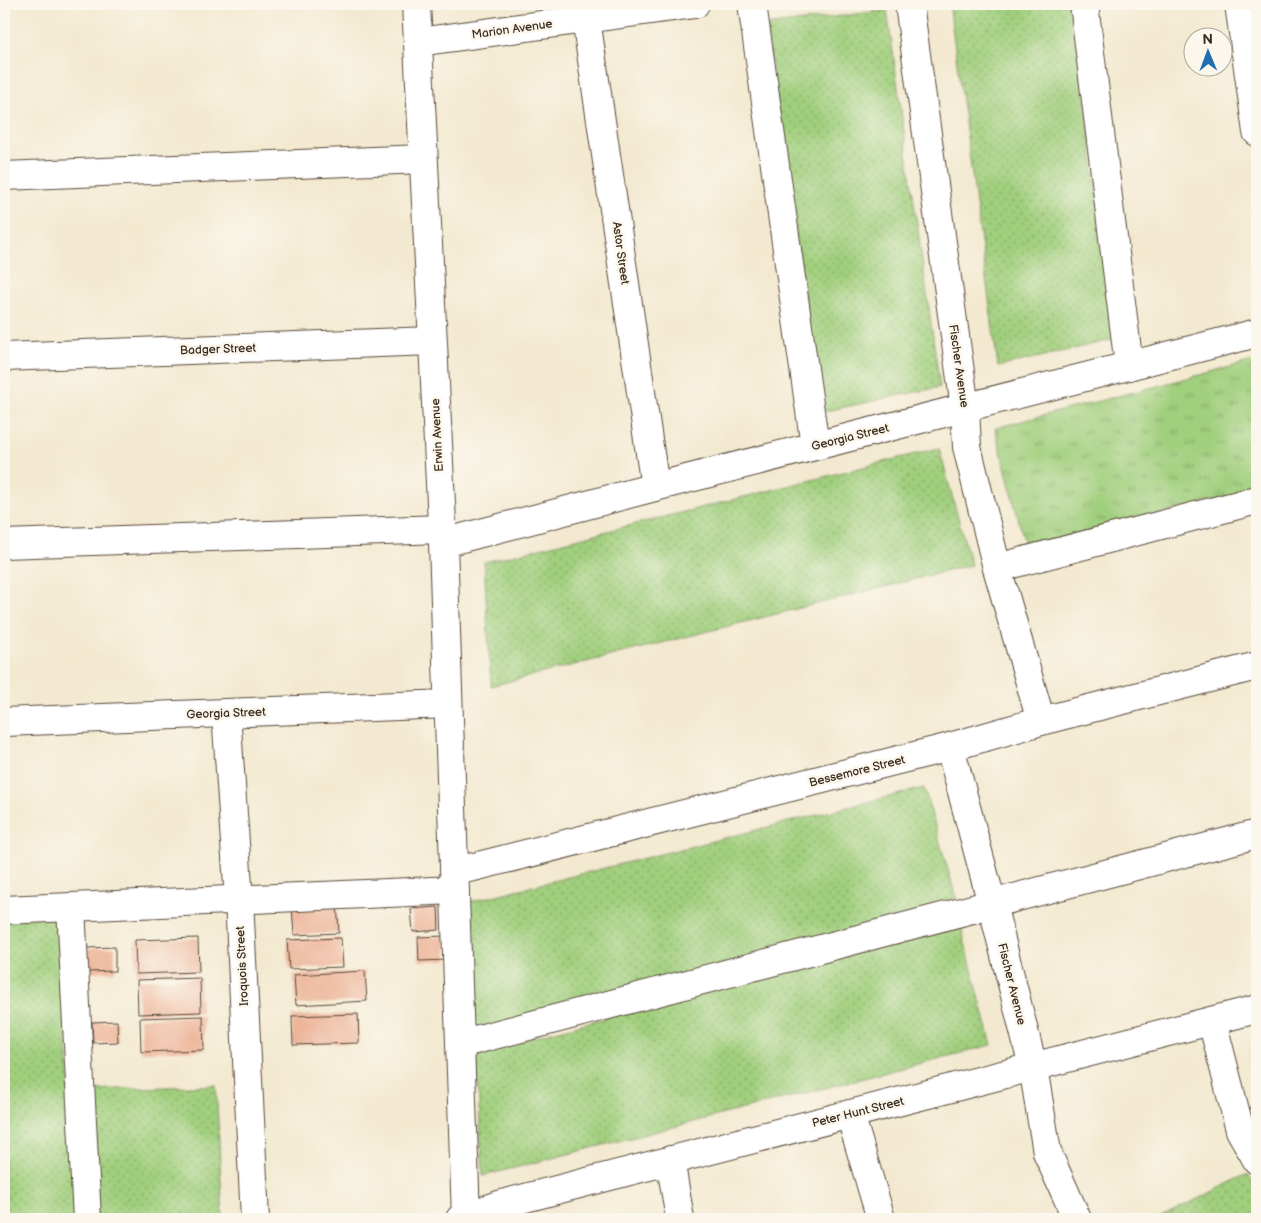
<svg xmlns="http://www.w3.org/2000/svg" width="1261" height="1223" viewBox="0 0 1261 1223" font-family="'Balsamiq Sans',sans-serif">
  <defs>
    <pattern id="grass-dots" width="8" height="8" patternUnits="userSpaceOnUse" patternTransform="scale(1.25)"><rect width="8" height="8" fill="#a0cf7d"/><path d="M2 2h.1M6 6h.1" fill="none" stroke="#84a866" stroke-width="1.8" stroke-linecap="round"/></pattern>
    <pattern id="park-tufts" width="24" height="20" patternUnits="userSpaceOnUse" patternTransform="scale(1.25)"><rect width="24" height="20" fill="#a0cf7d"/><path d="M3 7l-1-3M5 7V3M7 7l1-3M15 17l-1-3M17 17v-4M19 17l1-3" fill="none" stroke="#84a866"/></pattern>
  </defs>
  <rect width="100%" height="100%" fill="#fbf7ec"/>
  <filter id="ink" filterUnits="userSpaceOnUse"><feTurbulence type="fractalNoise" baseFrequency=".02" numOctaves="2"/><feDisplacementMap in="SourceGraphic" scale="10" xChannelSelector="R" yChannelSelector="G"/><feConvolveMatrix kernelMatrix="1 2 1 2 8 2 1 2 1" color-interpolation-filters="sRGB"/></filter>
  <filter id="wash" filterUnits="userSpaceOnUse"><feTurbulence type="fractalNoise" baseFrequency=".0096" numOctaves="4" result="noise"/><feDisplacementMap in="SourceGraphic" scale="20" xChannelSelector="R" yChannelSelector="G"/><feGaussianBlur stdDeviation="1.12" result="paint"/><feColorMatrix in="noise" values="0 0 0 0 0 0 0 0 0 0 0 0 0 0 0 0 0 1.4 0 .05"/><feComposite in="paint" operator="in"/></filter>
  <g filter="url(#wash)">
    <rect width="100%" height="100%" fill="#f3e9d0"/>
    <!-- grass -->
    <g fill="url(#grass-dots)" stroke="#6e7c4e">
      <path d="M 949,4 L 1074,4 L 1115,339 L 998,367 Z"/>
      <path d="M 887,10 L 940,387 L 821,412 L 766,26 Z"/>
      <path d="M 939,448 L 971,565 L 491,686 L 484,562 Z"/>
      <path d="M 924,788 L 957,901 L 474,1032 L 465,903 Z"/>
      <path d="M 60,917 L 77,1219 L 4,1219 L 4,919 Z"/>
      <path d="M 960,924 L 992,1045 L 483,1176 L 476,1052 Z"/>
      <path d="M 216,1085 L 223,1219 L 97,1219 L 91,1090 Z"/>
      <path d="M 1248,1174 L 1257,1189 L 1257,1219 L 1157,1219 Z"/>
    </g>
    <!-- park -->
    <path fill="url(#park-tufts)" stroke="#6e7c4e" d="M 1257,360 L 1257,489 L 1026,549 L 995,428 Z"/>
    <g id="blocks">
      <!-- building -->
      <g fill="#ecb195">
        <path d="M 337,904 L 339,933 L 294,935 L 292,907 Z"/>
        <path d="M 438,907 L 439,930 L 413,932 L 411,909 Z"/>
        <path d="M 446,936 L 447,960 L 419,961 L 418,937 Z"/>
        <path d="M 198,938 L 199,972 L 136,974 L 135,940 Z"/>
        <path d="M 341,938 L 343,967 L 289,969 L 287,940 Z"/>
        <path d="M 115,947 L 115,971 L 88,972 L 87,948 Z"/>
        <path d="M 365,971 L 367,1001 L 296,1005 L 294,975 Z"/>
        <path d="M 200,978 L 201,1012 L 138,1014 L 137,980 Z"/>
        <path d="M 358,1014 L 359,1043 L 293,1045 L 292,1016 Z"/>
        <path d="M 203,1016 L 204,1050 L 141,1052 L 140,1018 Z"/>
        <path d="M 117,1021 L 118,1042 L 93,1043 L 92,1022 Z"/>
      </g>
    </g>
  </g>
  <g filter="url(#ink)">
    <use href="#blocks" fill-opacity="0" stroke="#574739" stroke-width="1"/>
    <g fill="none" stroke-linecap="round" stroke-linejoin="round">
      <defs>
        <g id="minor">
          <path d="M 416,4 L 443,543 L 466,1219"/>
          <path d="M 752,4 L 815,446"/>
          <path d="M 909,4 L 965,408 L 967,447 L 997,568 L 1041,721"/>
          <path d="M 1084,4 L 1129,366"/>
          <path d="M 1239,4 L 1257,132"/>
          <path d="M 586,19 L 655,487"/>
          <path d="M 418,42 L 695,4"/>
          <path d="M 4,176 L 423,159"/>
          <path d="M 4,357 L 432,341"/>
          <path d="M 443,543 L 655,487 L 1257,333"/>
          <path d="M 4,544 L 442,529"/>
          <path d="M 997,568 L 1257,500"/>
          <path d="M 226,713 L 239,900 L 255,1219"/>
          <path d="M 4,722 L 448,704"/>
          <path d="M 950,747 L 992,904 L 1033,1067 L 1047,1152 L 1077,1219"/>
          <path d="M 454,866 L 470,868 L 950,747 L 1041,721 L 1257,666"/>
          <path d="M 71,907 L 87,1219"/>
          <path d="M 4,910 L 455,890"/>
          <path d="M 1212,1021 L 1240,1130 L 1257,1160"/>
          <path d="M 460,1044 L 1257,834"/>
          <path d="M 850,1114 L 881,1219"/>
          <path d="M 671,1160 L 672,1171 L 680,1219"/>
          <path d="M 460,1219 L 502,1204 L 1257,1009"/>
        </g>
      </defs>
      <!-- minor casing -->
      <use href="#minor" stroke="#574739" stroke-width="30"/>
      <!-- minor -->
      <use href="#minor" stroke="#fff" stroke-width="28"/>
    </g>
  </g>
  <g text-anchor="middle" stroke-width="5" stroke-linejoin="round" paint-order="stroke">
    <!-- street labels -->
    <g font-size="12" fill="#3b2a1e" stroke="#fbf7ec">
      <text transform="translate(512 29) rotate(-8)" y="4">Marion Avenue</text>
      <text transform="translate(621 253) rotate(82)" y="4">Astor Street</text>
      <text transform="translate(218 349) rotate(-2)" y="4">Badger Street</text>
      <text transform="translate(959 366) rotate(82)" y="4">Fischer Avenue</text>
      <text transform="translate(437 435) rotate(-93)" y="4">Erwin Avenue</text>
      <text transform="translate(850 437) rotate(-14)" y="4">Georgia Street</text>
      <text transform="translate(226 713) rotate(-2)" y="4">Georgia Street</text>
      <text transform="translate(857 771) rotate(-14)" y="4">Bessemore Street</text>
      <text transform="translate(242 966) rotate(-93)" y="4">Iroquois Street</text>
      <text transform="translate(1012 984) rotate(76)" y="4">Fischer Avenue</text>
      <text transform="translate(858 1112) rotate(-14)" y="4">Peter Hunt Street</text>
    </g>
  </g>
  <!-- margin -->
  <rect width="1261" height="1223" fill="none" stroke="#fbf7ec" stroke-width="20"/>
  <!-- north arrow -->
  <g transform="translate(1208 52) rotate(359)"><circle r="24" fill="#fbf7ec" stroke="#aea59a"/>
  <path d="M0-4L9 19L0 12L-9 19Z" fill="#1f6fb2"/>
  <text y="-8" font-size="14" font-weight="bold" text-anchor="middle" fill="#3b2a1e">N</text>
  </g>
</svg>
